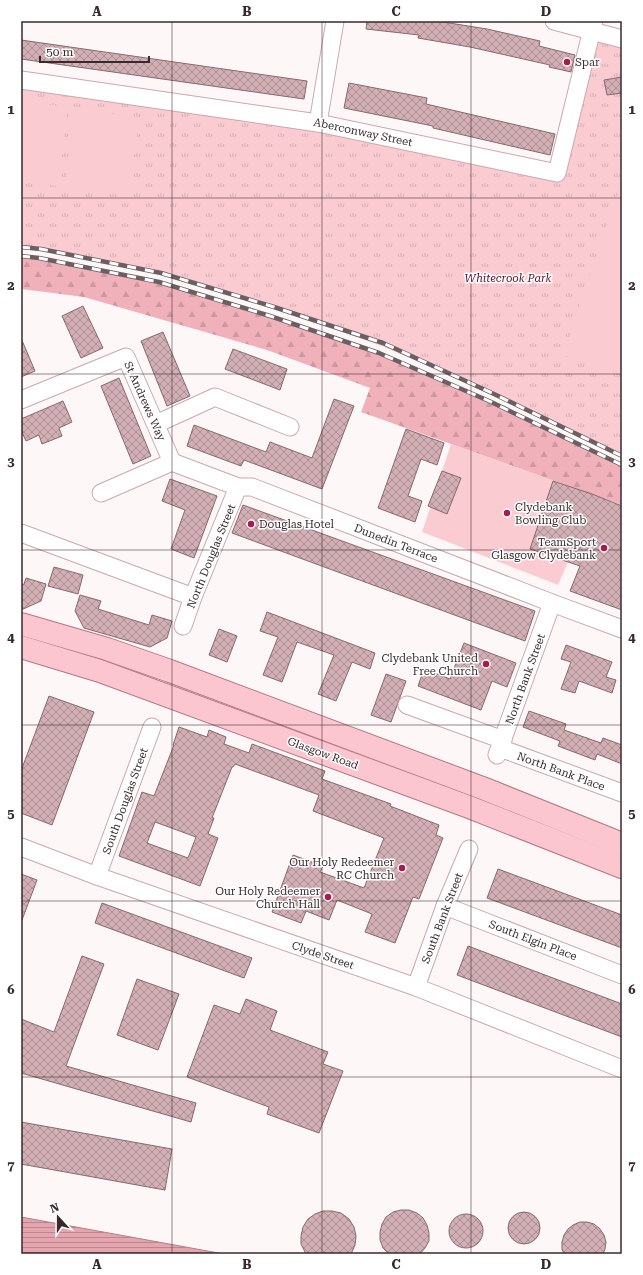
<svg xmlns="http://www.w3.org/2000/svg" width="643" height="1275" viewBox="0 0 643 1275" font-family="'Roboto Serif',serif">
  <defs>
    <pattern id="grass-tufts" width="24" height="20" patternUnits="userSpaceOnUse"><rect width="24" height="20" fill="#fbcbd2"/><path d="M3 7l-1-3M5 7V3M7 7l1-3M15 17l-1-3M17 17v-4M19 17l1-3" fill="none" stroke="#d8aeb4"/></pattern>
    <pattern id="forest-firs" width="22" height="20" patternUnits="userSpaceOnUse"><rect width="22" height="20" fill="#f1b1bb"/><path d="M5 1l3.5 6h-7zM16 11l3.5 6h-7z" fill="#cf98a1"/></pattern>
    <pattern id="water-rules" width="6" height="5" patternUnits="userSpaceOnUse"><rect width="6" height="5" fill="#e4a5af"/><path d="M0 2.5h6" fill="none" stroke="#ba878f"/></pattern>
    <pattern id="building-cross-hatch" width="8" height="8" patternUnits="userSpaceOnUse"><rect width="8" height="8" fill="#d2afb4"/><path d="M0 0l8 8M0 8l8-8" fill="none" stroke="#ab8f93"/></pattern>
  </defs>
  <rect width="100%" height="100%" fill="#fef7f8"/>
  <!-- grass -->
  <path fill="url(#grass-tufts)" d="M 591,30 L 622,39 L 622,456 L 494,394 L 384,347 L 274,307 L 161,273 L 41,249 L 21,247 L 21,80 L 123,94 L 556,173 Z"/>
  <!-- forest -->
  <path fill="url(#forest-firs)" d="M 21,256 L 39,258 L 159,282 L 270,316 L 379,353 L 489,401 L 622,465 L 622,505 L 361,412 L 370,388 L 267,350 L 84,297 L 21,289 Z"/>
  <!-- pitch -->
  <g fill="#fbcbd2">
    <path d="M 21,101 L 68,107 L 58,186 L 21,181 Z"/>
    <path d="M 75,109 L 139,117 L 129,196 L 65,188 Z"/>
    <path d="M 622,181 L 622,374 L 563,355 Z"/>
    <path d="M 451,444 L 592,494 L 568,562 L 558,585 L 422,532 Z"/>
  </g>
  <!-- water -->
  <path fill="url(#water-rules)" stroke="#b08088" d="M 21,1217 L 224,1254 L 21,1254 Z"/>
  <!-- building -->
  <g fill="url(#building-cross-hatch)" stroke="#88686d" fill-rule="evenodd">
    <path d="M 367,21 L 437,21 L 487,29 L 540,41 L 539,46 L 575,55 L 571,72 L 549,67 L 550,65 L 470,47 L 418,38 L 419,35 L 366,29 Z"/>
    <path d="M 21,40 L 307,81 L 304,99 L 21,59 Z"/>
    <path d="M 622,77 L 622,93 L 607,95 L 604,80 Z"/>
    <path d="M 349,83 L 427,98 L 426,104 L 555,134 L 550,155 L 433,128 L 433,126 L 344,108 Z"/>
    <path d="M 83,306 L 103,348 L 81,358 L 62,316 Z"/>
    <path d="M 163,332 L 190,396 L 167,406 L 141,341 Z"/>
    <path d="M 21,338 L 35,371 L 21,377 Z"/>
    <path d="M 233,349 L 287,369 L 280,390 L 225,369 Z"/>
    <path d="M 119,378 L 151,456 L 133,464 L 101,386 Z"/>
    <path d="M 334,399 L 354,406 L 322,489 L 244,460 L 241,466 L 187,446 L 194,425 L 266,452 L 270,442 L 312,458 Z"/>
    <path d="M 63,401 L 72,422 L 59,428 L 62,436 L 42,444 L 39,435 L 26,441 L 21,430 L 21,419 Z"/>
    <path d="M 406,429 L 444,443 L 437,465 L 421,459 L 408,496 L 422,501 L 415,522 L 378,508 Z"/>
    <path d="M 442,471 L 461,478 L 447,514 L 428,506 Z"/>
    <path d="M 170,479 L 217,496 L 194,558 L 171,549 L 185,510 L 162,501 Z"/>
    <path d="M 553,481 L 592,494 L 622,506 L 622,610 L 570,591 L 580,566 L 530,549 Z"/>
    <path d="M 243,505 L 535,611 L 525,641 L 232,533 Z"/>
    <path d="M 54,567 L 83,575 L 78,594 L 48,586 Z"/>
    <path d="M 26,578 L 46,584 L 41,601 L 21,610 L 21,586 L 24,584 Z"/>
    <path d="M 80,595 L 101,601 L 98,609 L 149,625 L 152,615 L 172,621 L 167,638 L 150,647 L 84,628 L 75,611 Z"/>
    <path d="M 267,612 L 375,653 L 370,669 L 352,662 L 336,701 L 318,694 L 334,655 L 297,642 L 282,682 L 263,675 L 278,637 L 260,631 Z"/>
    <path d="M 219,629 L 237,636 L 227,662 L 209,655 Z"/>
    <path d="M 464,643 L 516,663 L 507,687 L 492,681 L 481,710 L 418,686 L 424,669 L 450,679 Z"/>
    <path d="M 566,645 L 612,662 L 606,677 L 616,680 L 612,693 L 579,681 L 575,693 L 561,689 L 571,662 L 561,659 Z"/>
    <path d="M 386,674 L 406,681 L 391,722 L 371,715 Z"/>
    <path d="M 49,696 L 94,712 L 52,825 L 21,813 L 21,771 Z"/>
    <path d="M 529,711 L 566,724 L 564,730 L 601,743 L 603,738 L 622,745 L 622,764 L 597,754 L 595,760 L 558,746 L 560,741 L 523,727 Z"/>
    <path d="M 179,727 L 207,737 L 209,730 L 226,737 L 224,744 L 249,753 L 252,744 L 325,771 L 322,779 L 391,804 L 390,806 L 439,825 L 436,835 L 443,838 L 419,899 L 413,897 L 395,943 L 365,932 L 372,914 L 337,900 L 329,920 L 306,911 L 301,923 L 272,912 L 293,855 L 323,866 L 320,872 L 364,888 L 384,838 L 313,811 L 319,795 L 235,764 L 233,767 L 232,767 L 212,818 L 214,818 L 208,834 L 218,838 L 200,886 L 119,856 L 142,792 L 154,796 L 174,745 L 173,745 ZM 155,822 L 196,837 L 188,858 L 147,843 Z"/>
    <path d="M 498,869 L 622,915 L 622,948 L 487,898 Z"/>
    <path d="M 21,874 L 37,880 L 22,920 L 21,919 Z"/>
    <path d="M 102,903 L 252,958 L 244,978 L 95,923 Z"/>
    <path d="M 468,946 L 622,1004 L 622,1037 L 457,975 Z"/>
    <path d="M 82,956 L 104,964 L 66,1066 L 196,1103 L 191,1122 L 21,1073 L 21,1019 L 54,1032 Z"/>
    <path d="M 137,979 L 179,994 L 158,1050 L 117,1035 Z"/>
    <path d="M 246,999 L 277,1011 L 270,1030 L 328,1052 L 323,1064 L 343,1071 L 319,1133 L 267,1114 L 269,1107 L 187,1077 L 214,1005 L 240,1014 Z"/>
    <path d="M 21,1122 L 172,1149 L 165,1190 L 21,1164 Z"/>
    <path d="M 401,1210 L 409,1210 L 417,1213 L 423,1218 L 427,1225 L 429,1233 L 429,1241 L 425,1248 L 420,1254 L 389,1254 L 383,1248 L 380,1240 L 380,1232 L 382,1224 L 386,1217 L 393,1212 Z"/>
    <path d="M 323,1211 L 332,1211 L 341,1213 L 349,1219 L 354,1227 L 356,1236 L 355,1245 L 351,1254 L 306,1254 L 301,1244 L 301,1236 L 303,1227 L 308,1219 L 315,1214 Z"/>
    <circle cx="524" cy="1228" r="16"/>
    <circle cx="466" cy="1231" r="17"/>
    <path d="M 580,1222 L 587,1222 L 594,1224 L 600,1229 L 604,1235 L 606,1242 L 605,1249 L 603,1254 L 564,1254 L 562,1249 L 562,1242 L 564,1235 L 568,1229 L 573,1225 Z"/>
  </g>
  <g fill="none" stroke-linecap="round" stroke-linejoin="round">
    <defs>
      <g id="minor">
        <path d="M 554,21 L 622,39"/>
        <path d="M 21,80 L 318,123 L 557,173 L 594,21"/>
        <path d="M 318,123 L 335,21"/>
        <path d="M 21,400 L 126,357 L 172,462 L 238,487 L 252,487 L 552,603 L 622,629"/>
        <path d="M 156,424 L 215,397 L 290,427"/>
        <path d="M 101,493 L 172,462"/>
        <path d="M 21,533 L 193,597"/>
        <path d="M 183,626 L 193,597 L 238,487"/>
        <path d="M 407,705 L 503,740"/>
        <path d="M 500,748 L 622,793"/>
        <path d="M 497,755 L 552,603"/>
        <path d="M 21,847 L 97,876 L 416,987 L 622,1069"/>
        <path d="M 97,876 L 152,727"/>
        <path d="M 445,906 L 622,975"/>
        <path d="M 416,987 L 445,906 L 469,849"/>
      </g>
      <g id="primary">
        <path d="M 21,624 L 107,649 L 170,671 L 485,789 L 622,844"/>
        <path d="M 21,647 L 100,671 L 469,807 L 622,867"/>
      </g>
    </defs>
    <!-- minor casing -->
    <use href="#minor" stroke="#cca8ad" stroke-width="19"/>
    <!-- primary casing -->
    <use href="#primary" stroke="#b57782" stroke-width="24"/>
    <!-- minor -->
    <use href="#minor" stroke="#fff" stroke-width="17"/>
    <!-- primary -->
    <use href="#primary" stroke="#fbc6d0" stroke-width="22"/>
    <defs>
      <g id="rail">
        <path d="M 21,247 L 41,249 L 161,273 L 274,307 L 383,343 L 494,394 L 622,456"/>
        <path d="M 21,256 L 39,258 L 159,282 L 270,316 L 379,353 L 489,401 L 622,465"/>
      </g>
    </defs>
    <!-- rail casing -->
    <use href="#rail" stroke="#6b5f61" stroke-width="4.5"/>
    <!-- rail -->
    <use href="#rail" stroke="#fff" stroke-width="3" stroke-dasharray="9" stroke-linecap="butt"/>
  </g>
  <!-- grid -->
  <path fill="none" stroke="#382a2c" stroke-width="1" stroke-opacity="0.55" d="M 172,21 L 172,1254M 322,21 L 322,1254M 471,21 L 471,1254M 21,198 L 622,198M 21,374 L 622,374M 21,550 L 622,550M 21,725 L 622,725M 21,901 L 622,901M 21,1077 L 622,1077"/>
  <!-- markers -->
  <g fill="#ac194b" stroke="#fff" stroke-width="1.5">
    <circle cx="567" cy="62" r="4"/>
    <circle cx="507" cy="513" r="4"/>
    <circle cx="251" cy="524" r="4"/>
    <circle cx="604" cy="548" r="4"/>
    <circle cx="486" cy="664" r="4"/>
    <circle cx="402" cy="868" r="4"/>
    <circle cx="328" cy="897" r="4"/>
  </g>
  <g text-anchor="middle" stroke-width="3" stroke-linejoin="round" paint-order="stroke">
    <!-- poi labels -->
    <g font-size="11" fill="#382a2c" stroke="#fff" text-anchor="end">
      <text x="575" y="66" text-anchor="start">Spar</text>
      <text x="515" y="511" text-anchor="start">Clydebank<tspan x="515" dy="13">Bowling Club</tspan></text>
      <text x="259" y="528" text-anchor="start">Douglas Hotel</text>
      <text x="596" y="546">TeamSport<tspan x="596" dy="13">Glasgow Clydebank</tspan></text>
      <text x="478" y="662">Clydebank United<tspan x="478" dy="13">Free Church</tspan></text>
      <text x="394" y="866">Our Holy Redeemer<tspan x="394" dy="13">RC Church</tspan></text>
      <text x="320" y="895">Our Holy Redeemer<tspan x="320" dy="13">Church Hall</tspan></text>
    </g>
    <!-- street labels -->
    <g font-size="11" fill="#382a2c" stroke="#fff">
      <text transform="translate(363 132) rotate(12)" y="4">Aberconway Street</text>
      <text transform="translate(145 401) rotate(66)" y="4">St Andrews Way</text>
      <text transform="translate(396 543) rotate(21)" y="4">Dunedin Terrace</text>
      <text transform="translate(211 556) rotate(-68)" y="4">North Douglas Street</text>
      <text transform="translate(525 679) rotate(-70)" y="4">North Bank Street</text>
      <text transform="translate(323 753) rotate(20)" y="4">Glasgow Road</text>
      <text transform="translate(561 771) rotate(20)" y="4">North Bank Place</text>
      <text transform="translate(125 801) rotate(-70)" y="4">South Douglas Street</text>
      <text transform="translate(442 918) rotate(-69)" y="4">South Bank Street</text>
      <text transform="translate(533 940) rotate(21)" y="4">South Elgin Place</text>
      <text transform="translate(323 955) rotate(19)" y="4">Clyde Street</text>
    </g>
    <!-- park labels -->
    <g font-size="11" font-style="italic" fill="#580e25" stroke="#fff">
      <text x="508" y="282">Whitecrook Park</text>
    </g>
  </g>
  <!-- border -->
  <rect width="643" height="1275" fill="none" stroke="#ffffff" stroke-width="44"/>
  <!-- north arrow -->
  <g transform="translate(58 1217) rotate(339)" stroke="#ffffff" stroke-width="3" paint-order="stroke">
  <path d="M0-3L7 15L0 10L-7 15Z" fill="#382a2c"/>
  <text y="-6" font-size="11" font-weight="bold" text-anchor="middle" fill="#382a2c">N</text>
  </g>
  <!-- scale -->
  <path d="M40 56v6h109v-6" fill="none" stroke="#382a2c" stroke-width="2"/>
  <text x="46" y="56" font-size="12" fill="#382a2c" stroke="#ffffff" stroke-width="3" paint-order="stroke">50 m</text>
  <rect x="22" y="22" width="599" height="1231" fill="none" stroke="#382a2c" stroke-width="1.5"/>
  <g font-size="13" text-anchor="middle" font-weight="bold" fill="#382a2c">
    <text x="97" y="16">A</text>
    <text x="247" y="16">B</text>
    <text x="396" y="16">C</text>
    <text x="546" y="16">D</text>
    <text x="11" y="114">1</text>
    <text x="632" y="114">1</text>
    <text x="11" y="290">2</text>
    <text x="632" y="290">2</text>
    <text x="11" y="466">3</text>
    <text x="632" y="466">3</text>
    <text x="11" y="642">4</text>
    <text x="632" y="642">4</text>
    <text x="11" y="818">5</text>
    <text x="632" y="818">5</text>
    <text x="11" y="994">6</text>
    <text x="632" y="994">6</text>
    <text x="11" y="1170">7</text>
    <text x="632" y="1170">7</text>
    <text x="97" y="1269">A</text>
    <text x="247" y="1269">B</text>
    <text x="396" y="1269">C</text>
    <text x="546" y="1269">D</text>
  </g>
</svg>
